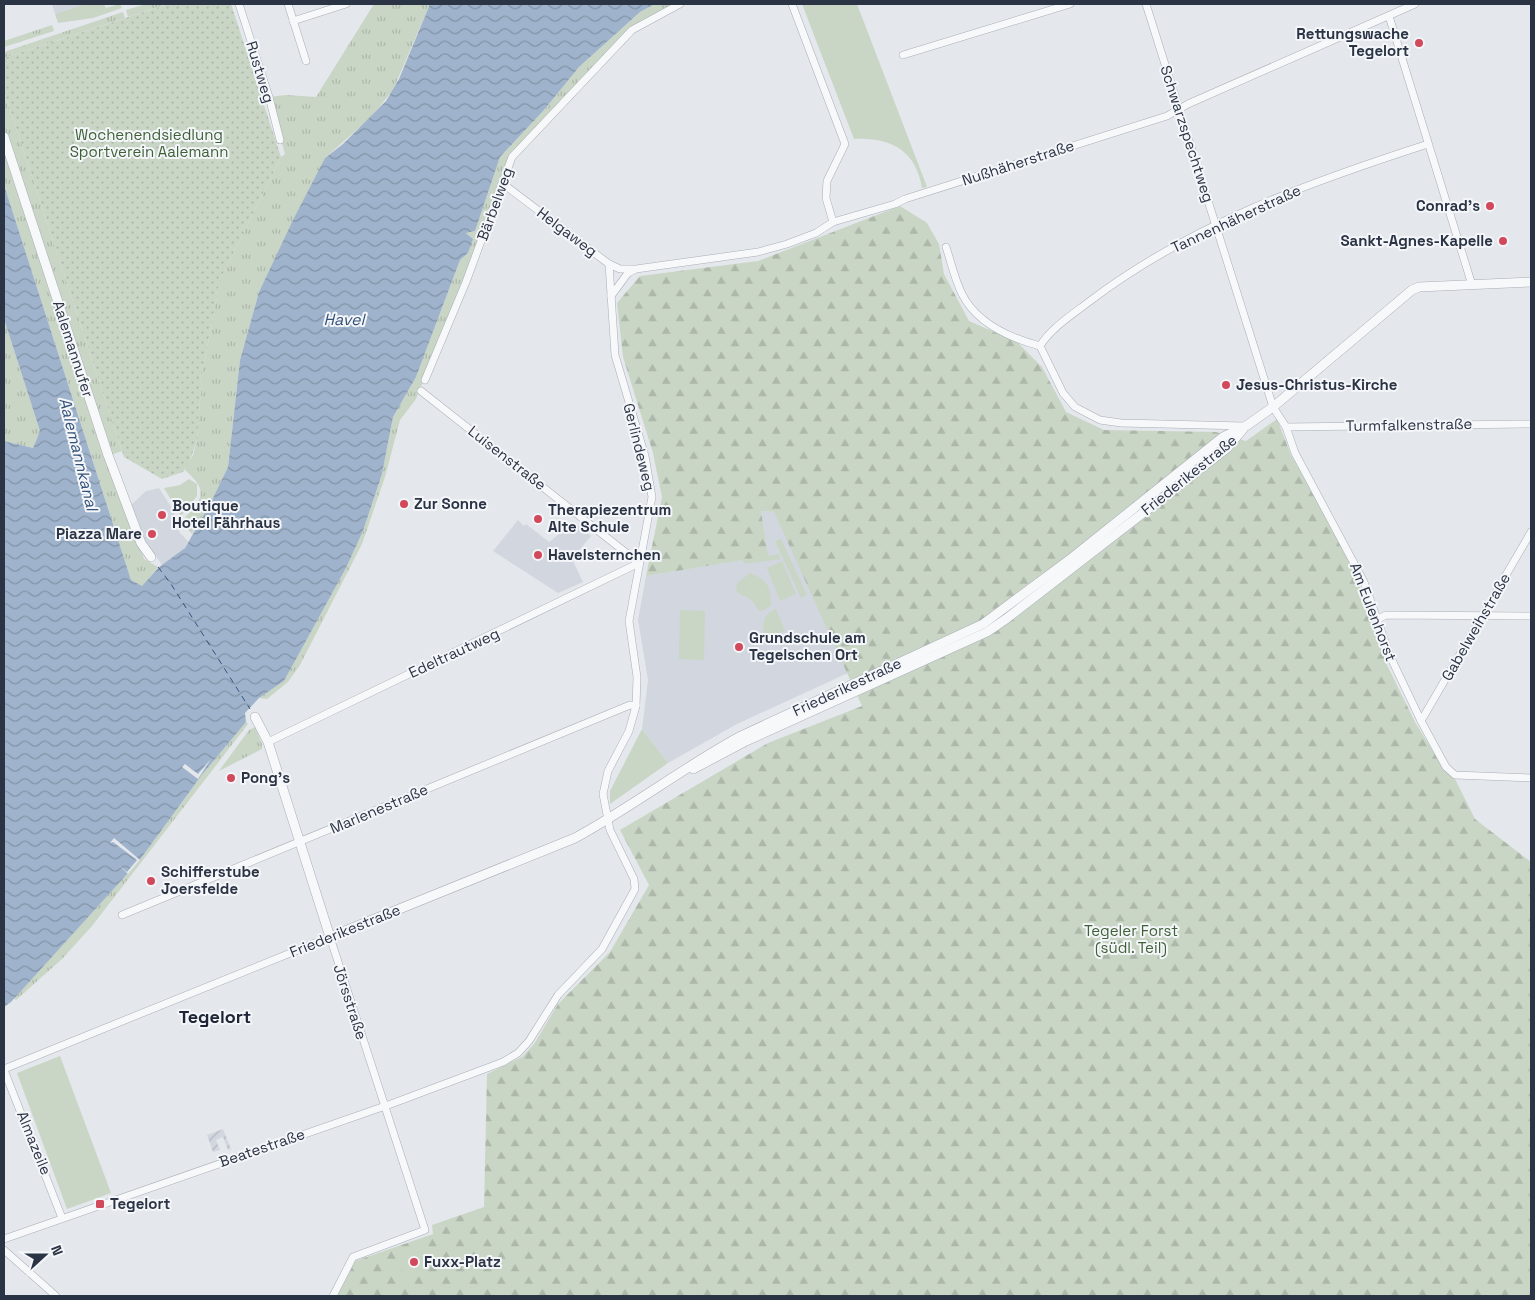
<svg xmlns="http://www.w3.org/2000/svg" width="1535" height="1300" viewBox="0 0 1535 1300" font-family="'Space Grotesk',sans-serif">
  <defs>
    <pattern id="industrial-furrows" width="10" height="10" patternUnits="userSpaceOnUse" patternTransform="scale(1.25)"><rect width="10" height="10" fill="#d2d6de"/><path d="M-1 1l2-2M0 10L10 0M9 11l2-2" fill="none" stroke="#b4b8c0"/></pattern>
    <pattern id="grass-tufts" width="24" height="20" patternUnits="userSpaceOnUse" patternTransform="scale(1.25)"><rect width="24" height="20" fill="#c9d6c5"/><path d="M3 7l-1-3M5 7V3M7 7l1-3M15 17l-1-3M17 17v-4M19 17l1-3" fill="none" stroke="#adb8ab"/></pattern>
    <pattern id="forest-firs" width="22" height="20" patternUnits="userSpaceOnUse" patternTransform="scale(1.25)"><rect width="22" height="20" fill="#c9d6c5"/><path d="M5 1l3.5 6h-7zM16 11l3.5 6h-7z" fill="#adb8ab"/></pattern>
    <pattern id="garden-dots" width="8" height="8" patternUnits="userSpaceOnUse" patternTransform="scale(1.25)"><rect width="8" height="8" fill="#c9d6c5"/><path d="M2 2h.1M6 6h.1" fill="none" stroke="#adb8ab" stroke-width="1.8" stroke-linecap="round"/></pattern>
    <pattern id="water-waves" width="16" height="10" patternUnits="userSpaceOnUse" patternTransform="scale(1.25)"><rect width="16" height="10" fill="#9fb4cc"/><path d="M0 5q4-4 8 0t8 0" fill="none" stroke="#8293a7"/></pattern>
  </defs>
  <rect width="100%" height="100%" fill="#e4e7ec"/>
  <!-- built -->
  <g fill="#d2d6de">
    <path d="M 52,4 L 85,4 L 55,14 Z"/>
    <path d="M 159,488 L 173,510 L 180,533 L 188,541 L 185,548 L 162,565 L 136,526 L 128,508 L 146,491 Z"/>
    <path d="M 761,511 L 775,512 L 848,673 L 737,724 L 668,763 L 642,729 L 648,680 L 638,620 L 646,576 L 767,556 Z"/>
    <path d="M 518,520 L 524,526 L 526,524 L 549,542 L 574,522 L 591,536 L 572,559 L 583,582 L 558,593 L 493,551 Z"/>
  </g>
  <!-- industrial -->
  <path fill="url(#industrial-furrows)" d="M 223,1129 L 231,1149 L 228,1150 L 223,1137 L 216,1140 L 220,1150 L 213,1152 L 207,1135 Z"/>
  <!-- grass -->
  <g fill="url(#grass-tufts)">
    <path d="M 146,4 L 167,4 L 128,17 L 126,10 Z"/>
    <path d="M 374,4 L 430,4 L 393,90 L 371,117 L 325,158 L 259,292 L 240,360 L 228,467 L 211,502 L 192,534 L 182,521 C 202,499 210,492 185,470 L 193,455 L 197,439 L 202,374 L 220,280 L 281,157 L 285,154 L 269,97 L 286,95 L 316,97 Z"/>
    <path d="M 655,4 L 672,4 L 630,28 L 510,156 L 466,275 L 416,399 L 400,420 L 385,477 L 362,544 L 300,665 L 288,682 L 267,699 L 259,698 L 284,681 L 346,568 L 363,531 L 382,474 L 393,417 L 416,377 L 460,260 L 468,253 L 472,238 L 466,233 L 475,231 L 500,157 L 544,110 L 579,67 L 640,12 Z"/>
    <path d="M 123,12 L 125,18 L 4,58 L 4,52 Z"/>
    <path d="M 52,25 L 54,31 L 4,47 L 4,41 Z"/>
    <path d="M 4,91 L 122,451 L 111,455 L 4,128 Z"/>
    <path d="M 4,137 L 144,559 L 158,567 L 142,587 L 131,580 L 4,185 Z"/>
    <path d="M 4,319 L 40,431 L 33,448 L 4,441 Z"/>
    <path d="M 246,722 L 248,724 L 92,926 L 62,959 L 16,1000 L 14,998 L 139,861 L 201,776 Z"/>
    <path d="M 255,727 L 262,744 L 262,749 L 219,771 L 249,730 Z"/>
  </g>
  <!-- forest -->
  <path fill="url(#forest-firs)" d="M 900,206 L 927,223 L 939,244 L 944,274 L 969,321 L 1017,342 L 1042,367 L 1066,412 L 1104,430 L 1216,432 L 1246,441 L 1277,419 L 1291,455 L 1350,559 L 1386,663 L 1416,724 L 1444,769 L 1455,779 L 1475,819 L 1531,862 L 1531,1296 L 337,1296 L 355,1261 L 433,1234 L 432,1225 L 484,1207 L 487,1074 L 522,1057 L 534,1044 L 558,1004 L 610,952 L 649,885 L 620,830 L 768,743 L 862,706 L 774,512 L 761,511 L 768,556 L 646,576 L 662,497 L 653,453 L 623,357 L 617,303 L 640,276 L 758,261 Z"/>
  <!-- park -->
  <g fill="#c9d6c5">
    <path d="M 85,4 L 104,4 L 106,8 L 120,4 L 122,8 L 93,18 L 58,23 L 55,14 Z"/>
    <path d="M 802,4 L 857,4 L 927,187 L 922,188 C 916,150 890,137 854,139 Z"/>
    <path d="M 189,479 L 197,484 L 197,496 L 181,516 L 164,488 L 180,485 Z"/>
    <path d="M 781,539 L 807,595 L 801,598 L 775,541 Z"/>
    <path d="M 779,554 L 780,559 L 744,564 L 743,560 Z"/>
    <path d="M 782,561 L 796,594 L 780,601 L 767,568 Z"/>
    <path d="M 750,573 C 768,580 771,587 771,606 L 760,612 C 757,608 754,602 750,599 C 742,594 734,595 737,583 Z"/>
    <path d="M 776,609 L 785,631 L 767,639 C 760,627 762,615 776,609 Z"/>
    <path d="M 680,610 L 705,611 L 704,660 L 679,659 Z"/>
    <path d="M 642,729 L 668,763 L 610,804 L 610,791 Z"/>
    <path d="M 60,1056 L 111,1193 L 67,1209 L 17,1073 Z"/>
    <path d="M 425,1249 L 431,1264 L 404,1277 L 397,1261 Z"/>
  </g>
  <!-- garden -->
  <path fill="url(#garden-dots)" d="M 168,4 L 231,4 L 281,157 L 220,280 L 202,374 L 197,439 L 189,464 L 183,472 L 162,479 L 124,457 L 4,91 L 4,58 Z"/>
  <!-- water -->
  <path fill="url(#water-waves)" d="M 430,4 L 655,4 L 640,12 L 579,67 L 544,110 L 500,157 L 475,231 L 466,233 L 473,239 L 468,253 L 460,260 L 416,377 L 393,417 L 382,474 L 363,531 L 346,568 L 284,681 L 259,698 L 245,713 L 246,722 L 201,776 L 139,861 L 11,1002 L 4,1007 L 4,441 L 33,448 L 40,431 L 4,319 L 4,185 L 131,580 L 142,586 L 159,567 L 185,548 L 211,502 L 228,467 L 240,360 L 259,292 L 293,220 L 325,158 L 343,144 L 386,101 L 399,79 Z"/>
  <!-- pier -->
  <g fill="#e4e7ec">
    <path d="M 211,759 L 198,779 L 182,767 L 185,764 L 198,774 Z"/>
    <path d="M 114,838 L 140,860 L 128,874 L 119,865 L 127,872 L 137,860 L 113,842 L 110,843 Z"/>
  </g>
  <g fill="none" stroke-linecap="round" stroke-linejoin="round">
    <!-- ferry -->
    <path stroke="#34527a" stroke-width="1" stroke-dasharray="6 5" stroke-linecap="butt" d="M 158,567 L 171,584 L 250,709"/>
    <defs>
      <g id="minor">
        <path d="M 239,4 L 269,97 L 280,140"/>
        <path d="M 288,4 L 306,61"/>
        <path d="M 792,4 L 845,144 L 827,181 L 826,198 L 833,222"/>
        <path d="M 1146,4 L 1273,407 L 1286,427 L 1295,453 L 1364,582 L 1390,656 L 1421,721 L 1446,767 L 1455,775 L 1531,778"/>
        <path d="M 1389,16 L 1472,285"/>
        <path d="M 293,21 L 346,4"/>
        <path d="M 903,55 L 1070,4"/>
        <path d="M 502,183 L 609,264 L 620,269 L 633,269"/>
        <path d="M 946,247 C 951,262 955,280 962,294 C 977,324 1010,338 1040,346"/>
        <path d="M 611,296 L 628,273 L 636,269 L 758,252 L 787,244 L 816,233 L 833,222 L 895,204 L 905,199 L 1167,116 L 1188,104 L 1415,4"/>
        <path d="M 1040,346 C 1051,328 1073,314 1090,301 C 1190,225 1310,182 1428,144"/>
        <path d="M 1040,346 L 1063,393 L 1075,407 L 1100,420 L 1121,423 L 1245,426"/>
        <path d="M 425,380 L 466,282 L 512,157 L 632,30 L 680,4"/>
        <path d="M 421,391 L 639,563"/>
        <path d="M 1286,427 L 1531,424"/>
        <path d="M 1378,619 L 1386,615 L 1531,616"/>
        <path d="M 1421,721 L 1531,532"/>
        <path d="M 268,742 L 639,563"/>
        <path d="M 122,915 L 630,705 L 636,706"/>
        <path d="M 4,1069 L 330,937 L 425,1230 L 353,1257 L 333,1296"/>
        <path d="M 4,1070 L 62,1218"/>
        <path d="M 4,1239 L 391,1104 L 503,1062 L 518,1053 L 529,1041 L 558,995 L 602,949 L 635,889 L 634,879 L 610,830 L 603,794 L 608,771 L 629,731 L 636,706 L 637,677 L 629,621 L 652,497 L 645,456 L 615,355 L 609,264"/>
        <path d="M 4,1250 L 56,1296"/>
      </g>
      <g id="tertiary">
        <path d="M 4,137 L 108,455 L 141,543 L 151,557"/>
        <path d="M 255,717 L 268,742 L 330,937 L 575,838 C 632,807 684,767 741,736 L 983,624 L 1073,557 L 1223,437 L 1246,426 L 1273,407 L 1412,290 L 1419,287 L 1531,282"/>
        <path d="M 693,769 L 744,742 L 987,632 L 1006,619 L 1227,448 L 1243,429"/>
      </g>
    </defs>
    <!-- minor casing -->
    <use href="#minor" stroke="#a9aeb7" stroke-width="8"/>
    <!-- tertiary casing -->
    <use href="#tertiary" stroke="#a9aeb7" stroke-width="10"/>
    <!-- minor -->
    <use href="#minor" stroke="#f7f8fa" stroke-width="7"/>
    <!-- tertiary -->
    <use href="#tertiary" stroke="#f7f8fa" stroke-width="9"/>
  </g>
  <!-- markers -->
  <g fill="#d1495b" stroke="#f4f6f9" stroke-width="2">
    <circle cx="1419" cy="43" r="5"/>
    <circle cx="1490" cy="206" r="5"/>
    <circle cx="1503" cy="241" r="5"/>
    <circle cx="1226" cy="385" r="5"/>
    <circle cx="404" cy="504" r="5"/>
    <circle cx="162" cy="515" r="5"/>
    <circle cx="538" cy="519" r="5"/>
    <circle cx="152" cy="534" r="5"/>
    <circle cx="538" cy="555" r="5"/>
    <circle cx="739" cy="647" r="5"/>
    <circle cx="231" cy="778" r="5"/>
    <circle cx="151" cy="881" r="5"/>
    <rect x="95" y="1199" width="10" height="10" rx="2.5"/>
    <circle cx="414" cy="1262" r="5"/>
  </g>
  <g text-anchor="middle" stroke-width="4" stroke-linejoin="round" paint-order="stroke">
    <!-- poi labels -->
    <g font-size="15" font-weight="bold" fill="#2b3445" stroke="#f4f6f9" text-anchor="start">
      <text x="1409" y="39" text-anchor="end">Rettungswache<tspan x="1409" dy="17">Tegelort</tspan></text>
      <text x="1480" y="211" text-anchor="end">Conrad's</text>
      <text x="1493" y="246" text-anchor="end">Sankt-Agnes-Kapelle</text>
      <text x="1236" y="390">Jesus-Christus-Kirche</text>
      <text x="414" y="509">Zur Sonne</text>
      <text x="172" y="511">Boutique<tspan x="172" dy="17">Hotel Fährhaus</tspan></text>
      <text x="548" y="515">Therapiezentrum<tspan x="548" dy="17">Alte Schule</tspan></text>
      <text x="142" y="539" text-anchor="end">Piazza Mare</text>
      <text x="548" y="560">Havelsternchen</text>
      <text x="749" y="643">Grundschule am<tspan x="749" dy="17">Tegelschen Ort</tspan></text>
      <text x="241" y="783">Pong's</text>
      <text x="161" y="877">Schifferstube<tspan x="161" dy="17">Joersfelde</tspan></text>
      <text x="110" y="1209">Tegelort</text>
      <text x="424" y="1267">Fuxx-Platz</text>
    </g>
    <!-- street labels -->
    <g font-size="15" fill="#2b3445" stroke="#f4f6f9">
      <text transform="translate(260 72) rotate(73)" y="5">Rustweg</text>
      <text transform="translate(1187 134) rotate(72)" y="5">Schwarzspechtweg</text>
      <text transform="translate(1018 163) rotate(-18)" y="5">Nußhäherstraße</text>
      <text transform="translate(495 204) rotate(-70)" y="5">Bärbelweg</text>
      <text transform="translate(1236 219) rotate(-25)" y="5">Tannenhäherstraße</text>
      <text transform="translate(567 232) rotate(37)" y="5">Helgaweg</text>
      <text transform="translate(73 349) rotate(72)" y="5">Aalemannufer</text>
      <text transform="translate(1409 425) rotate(-1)" y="5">Turmfalkenstraße</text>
      <text transform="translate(639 447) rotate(76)" y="5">Gerlindeweg</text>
      <text transform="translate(507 458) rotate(38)" y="5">Luisenstraße</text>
      <text transform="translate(1189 475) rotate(-39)" y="5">Friederikestraße</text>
      <text transform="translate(1373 612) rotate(69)" y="5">Am Eulenhorst</text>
      <text transform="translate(1476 627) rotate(-60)" y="5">Gabelweihstraße</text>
      <text transform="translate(454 653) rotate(-25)" y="5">Edeltrautweg</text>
      <text transform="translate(847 687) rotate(-25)" y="5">Friederikestraße</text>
      <text transform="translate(379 809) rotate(-23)" y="5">Marlenestraße</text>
      <text transform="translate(345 931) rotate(-22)" y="5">Friederikestraße</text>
      <text transform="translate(350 1002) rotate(72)" y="5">Jörsstraße</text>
      <text transform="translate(34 1143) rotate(68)" y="5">Almazeile</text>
      <text transform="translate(262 1148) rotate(-19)" y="5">Beatestraße</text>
    </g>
    <!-- park labels -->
    <g font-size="15" fill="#3f6138" stroke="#f4f6f9">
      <text x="149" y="140">Wochenendsiedlung<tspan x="149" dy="17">Sportverein Aalemann</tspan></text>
      <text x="1131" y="936">Tegeler Forst<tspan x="1131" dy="17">(südl. Teil)</tspan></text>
    </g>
    <!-- water labels -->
    <g font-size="16" font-style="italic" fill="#34527a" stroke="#f4f6f9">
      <text x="344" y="325">Havel</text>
      <text transform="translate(79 454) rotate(76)" y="6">Aalemannkanal</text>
    </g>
    <!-- quarter labels -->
    <g font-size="18" font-weight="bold" fill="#1d2536" stroke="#f4f6f9">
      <text x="215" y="1023">Tegelort</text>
    </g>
  </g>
  <!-- border -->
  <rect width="1535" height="1300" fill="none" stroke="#2b3445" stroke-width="10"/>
  <!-- north arrow -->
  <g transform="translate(45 1255) rotate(69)" stroke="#f4f6f9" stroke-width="4" paint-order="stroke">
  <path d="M0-4L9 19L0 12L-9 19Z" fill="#2b3445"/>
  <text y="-8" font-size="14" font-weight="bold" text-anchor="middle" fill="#2b3445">N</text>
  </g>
</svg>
